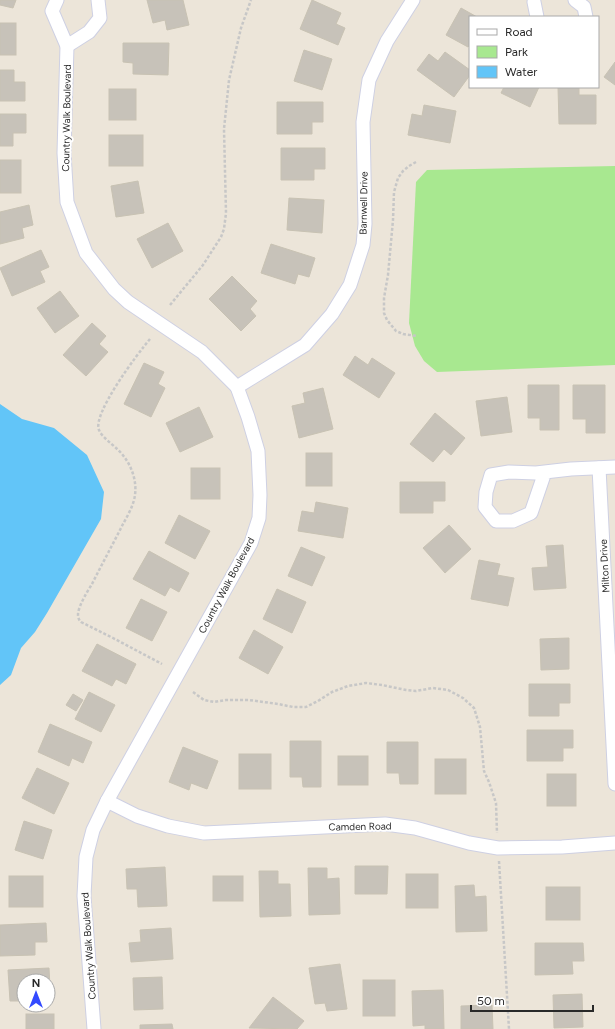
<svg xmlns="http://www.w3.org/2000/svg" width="615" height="1029" viewBox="0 0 615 1029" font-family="Figtree,sans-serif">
  <rect width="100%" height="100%" fill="#ece5d9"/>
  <!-- green -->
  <path fill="#a8e890" d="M 615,166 L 615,365 L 437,372 L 424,361 L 415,346 L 409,323 L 416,182 L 427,170 Z"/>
  <!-- water -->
  <path fill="#62c5f8" d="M 0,404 L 22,419 L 54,428 L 87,455 L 104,492 L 101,519 L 47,613 L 35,632 L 21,648 L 11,675 L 0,685 Z"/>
  <!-- building -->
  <g fill="#c7c2b9" stroke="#c8c2b3">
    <path d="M 0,0 L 16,0 L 13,8 L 0,5 Z"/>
    <path d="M 147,0 L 183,0 L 189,25 L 167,30 L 165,20 L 153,23 Z"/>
    <path d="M 312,0 L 341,13 L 336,24 L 345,28 L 338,45 L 300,29 Z"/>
    <path d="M 461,8 L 477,17 L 470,17 L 470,44 L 468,47 L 446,35 Z"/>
    <rect x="0" y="23" width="16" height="32"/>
    <path d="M 123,43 L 169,43 L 168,75 L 133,74 L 133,63 L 123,62 Z"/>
    <path d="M 304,50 L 332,59 L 322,90 L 294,81 Z"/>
    <path d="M 445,52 L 470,70 L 470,75 L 454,97 L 417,70 L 429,54 L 438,61 Z"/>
    <path d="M 615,62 L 615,85 L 604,77 Z"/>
    <path d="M 0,70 L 14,70 L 14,82 L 25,82 L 25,101 L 0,101 Z"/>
    <path d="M 504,87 L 539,87 L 530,107 L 501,93 Z"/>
    <path d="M 558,87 L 579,87 L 579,95 L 596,95 L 596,124 L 559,124 Z"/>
    <rect x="109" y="89" width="27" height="31"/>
    <path d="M 277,102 L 323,102 L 323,122 L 312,122 L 312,134 L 277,134 Z"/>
    <path d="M 424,105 L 456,111 L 450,143 L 408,135 L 412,114 L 422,116 Z"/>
    <path d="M 0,114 L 26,114 L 26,133 L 13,133 L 13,146 L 0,146 Z"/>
    <rect x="109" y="135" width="34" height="31"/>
    <path d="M 281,148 L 325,148 L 325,169 L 314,169 L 314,180 L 281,180 Z"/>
    <rect x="0" y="160" width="21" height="33"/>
    <path d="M 138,181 L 144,213 L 116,217 L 111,186 Z"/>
    <path d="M 289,198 L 324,200 L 322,233 L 287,230 Z"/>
    <path d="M 29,205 L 33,225 L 22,228 L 24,238 L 0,244 L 0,212 Z"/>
    <path d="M 168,223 L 183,251 L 152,268 L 137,239 Z"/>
    <path d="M 271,244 L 315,258 L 309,277 L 298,274 L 295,284 L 261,273 Z"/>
    <path d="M 41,250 L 49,267 L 40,271 L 45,282 L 12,296 L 0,268 Z"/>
    <path d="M 232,276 L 257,301 L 250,309 L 256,316 L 241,331 L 209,299 Z"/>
    <path d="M 60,291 L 79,316 L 55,333 L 37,308 Z"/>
    <path d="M 92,323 L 106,336 L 99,344 L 108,352 L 86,376 L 63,355 Z"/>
    <path d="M 355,356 L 368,365 L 372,358 L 395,373 L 379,398 L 343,375 Z"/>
    <path d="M 144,363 L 164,372 L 158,384 L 165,388 L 151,417 L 124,404 Z"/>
    <path d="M 528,385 L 559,385 L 559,430 L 540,430 L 540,418 L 528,418 Z"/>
    <path d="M 573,385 L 605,385 L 605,433 L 586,433 L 586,419 L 573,419 Z"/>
    <path d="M 323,388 L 333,429 L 299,438 L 292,406 L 305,403 L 303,393 Z"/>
    <path d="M 507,397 L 512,432 L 481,436 L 476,401 Z"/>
    <path d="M 199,407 L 213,437 L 180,452 L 166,423 Z"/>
    <path d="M 435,413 L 465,438 L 451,455 L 444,449 L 433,462 L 410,444 Z"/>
    <rect x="306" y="453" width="26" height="33"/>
    <rect x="191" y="468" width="29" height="31"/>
    <path d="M 400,482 L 445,482 L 445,501 L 433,501 L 433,513 L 400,513 Z"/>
    <path d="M 316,502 L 348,508 L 343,538 L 298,531 L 302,511 L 314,513 Z"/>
    <path d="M 179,515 L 210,531 L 195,559 L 165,543 Z"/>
    <path d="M 449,525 L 471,549 L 445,573 L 423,548 Z"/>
    <path d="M 563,545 L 566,588 L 534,590 L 532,568 L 548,567 L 546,546 Z"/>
    <path d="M 301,547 L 325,557 L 312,586 L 288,576 Z"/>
    <path d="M 149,551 L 189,573 L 179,592 L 170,587 L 165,596 L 133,579 Z"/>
    <path d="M 479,560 L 500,564 L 497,575 L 514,578 L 508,606 L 471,599 Z"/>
    <path d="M 277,589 L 306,602 L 292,633 L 263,619 Z"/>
    <path d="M 141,599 L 167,612 L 152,641 L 126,628 Z"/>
    <path d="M 254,630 L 283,647 L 268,674 L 239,658 Z"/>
    <path d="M 569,638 L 569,669 L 541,670 L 540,639 Z"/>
    <path d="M 97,644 L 136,664 L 126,684 L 116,679 L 112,686 L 82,671 Z"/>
    <path d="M 529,684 L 570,684 L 570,703 L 559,703 L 559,716 L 529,716 Z"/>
    <path d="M 89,692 L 115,705 L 101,732 L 75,719 Z"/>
    <path d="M 73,694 L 83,700 L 76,711 L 66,705 Z"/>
    <path d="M 50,724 L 92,742 L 83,763 L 72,758 L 69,766 L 38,752 Z"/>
    <path d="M 527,730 L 573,730 L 573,748 L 563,748 L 563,761 L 527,761 Z"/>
    <path d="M 290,741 L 321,741 L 321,787 L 303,787 L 302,777 L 290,777 Z"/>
    <path d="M 387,742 L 418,742 L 418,784 L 400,784 L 399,773 L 387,773 Z"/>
    <path d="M 183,747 L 218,761 L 207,789 L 191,783 L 189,790 L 169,782 Z"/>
    <rect x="239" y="754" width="32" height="35"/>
    <rect x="338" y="756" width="30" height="29"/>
    <rect x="435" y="759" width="31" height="35"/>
    <path d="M 37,768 L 69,783 L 54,814 L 22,798 Z"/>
    <rect x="547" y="774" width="29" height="32"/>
    <path d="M 24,821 L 52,830 L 43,859 L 15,850 Z"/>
    <path d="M 355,866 L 388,866 L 387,894 L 355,894 Z"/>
    <path d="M 165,867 L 167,906 L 138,907 L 137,889 L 127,889 L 126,869 Z"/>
    <path d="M 308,868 L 327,868 L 327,879 L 339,878 L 340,914 L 309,915 Z"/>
    <path d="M 259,871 L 278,871 L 278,884 L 290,884 L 291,916 L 260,917 Z"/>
    <rect x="406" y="874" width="32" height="34"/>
    <rect x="9" y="876" width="34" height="31"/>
    <rect x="213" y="876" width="30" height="25"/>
    <path d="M 474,885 L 475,897 L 486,896 L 487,931 L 456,932 L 455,886 Z"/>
    <rect x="546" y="887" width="34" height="33"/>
    <path d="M 46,923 L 47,942 L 35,942 L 35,955 L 0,956 L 0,925 Z"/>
    <path d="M 171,928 L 173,959 L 131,962 L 129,943 L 141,942 L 140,930 Z"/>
    <path d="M 535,943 L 583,943 L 584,961 L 572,961 L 573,974 L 535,975 Z"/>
    <path d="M 340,964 L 347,1009 L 327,1011 L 325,1003 L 315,1004 L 309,968 Z"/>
    <path d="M 49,968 L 50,987 L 48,987 L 48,981 L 24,981 L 24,1001 L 10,1001 L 8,970 Z"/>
    <path d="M 162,977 L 163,1009 L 134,1010 L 133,978 Z"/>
    <rect x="363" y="980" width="32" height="36"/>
    <path d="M 443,990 L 444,1029 L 425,1029 L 425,1025 L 413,1026 L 412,991 Z"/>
    <path d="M 582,994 L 583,1027 L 554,1028 L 553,995 Z"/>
    <path d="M 273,997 L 304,1021 L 297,1029 L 249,1028 Z"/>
    <path d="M 492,1005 L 493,1029 L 461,1029 L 461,1006 Z"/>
    <rect x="26" y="1014" width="28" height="15"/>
    <path d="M 172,1024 L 173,1029 L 140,1029 L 140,1025 Z"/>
  </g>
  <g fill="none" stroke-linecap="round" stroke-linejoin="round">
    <defs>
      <g id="minor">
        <path d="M 57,0 L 52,11 L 67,46 L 64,153 L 67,202 L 86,253 L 114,289 L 128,302 L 202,352 L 237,387 L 248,417 L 258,451 L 260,495 L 259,518 L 251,543 L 107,801 L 93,830 L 86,857 L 84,896 L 94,1029"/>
        <path d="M 575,0 L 584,7 L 586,17"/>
        <path d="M 534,2 L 537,17"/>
        <path d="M 67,46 L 89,32 L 100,18 L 98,0"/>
        <path d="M 237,387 L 305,345 L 332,314 L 350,285 L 363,245 L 365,224 L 363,122 L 369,80 L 387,41 L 413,0"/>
        <path d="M 599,468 L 615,784"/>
        <path d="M 545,472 L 531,513 L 513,521 L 496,521 L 485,507 L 486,492 L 491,475 L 509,472 L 536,473 L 571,469 L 615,467"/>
        <path d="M 107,801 L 137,816 L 168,826 L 204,833 L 385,824 L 415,828 L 469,843 L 498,848 L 562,847 L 615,843"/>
      </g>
    </defs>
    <!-- minor casing -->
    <use href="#minor" stroke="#ced0e3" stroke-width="15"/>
    <!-- path -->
    <g stroke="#c7c7c7" stroke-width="2.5" stroke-dasharray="3 2" stroke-linecap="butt">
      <path d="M 416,162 L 409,166 L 403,171 L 398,178 L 394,192 L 393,220 L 388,275 L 384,298 L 384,313 L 387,320 L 396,331 L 403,334 L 417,336"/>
      <path d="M 170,305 L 203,265 L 221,237 L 224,229 L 226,213 L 224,129 L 229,80 L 241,28 L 251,0"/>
      <path d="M 150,339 C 138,353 92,414 99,430 C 102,437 111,443 116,448 C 130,460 139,481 134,500 C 132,508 127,517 123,524 C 113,544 102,564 92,584 C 87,592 79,605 78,614 C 78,618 79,620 81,622 L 113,638 L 162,664"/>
      <path d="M 193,692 L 204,700 L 214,702 L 226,700 L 249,700 L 278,704 L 293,707 L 306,707 L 318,701 L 332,692 L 348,686 L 366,683 L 382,685 L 406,690 L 416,691 L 433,688 L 448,690 L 463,698 L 474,708 L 480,727 L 484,771 L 489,782 L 496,803 L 497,833"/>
      <path d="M 499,861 L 509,1029"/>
    </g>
    <!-- minor -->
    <use href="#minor" stroke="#fff" stroke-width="13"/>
  </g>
  <g text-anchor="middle" stroke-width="4" stroke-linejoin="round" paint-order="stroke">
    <!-- street labels -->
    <g font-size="10" fill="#292929" stroke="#fff">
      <text transform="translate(66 118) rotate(-89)" y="4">Country Walk Boulevard</text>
      <text transform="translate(363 203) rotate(-89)" y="4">Barnwell Drive</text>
      <text transform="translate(604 566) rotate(-93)" y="4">Milton Drive</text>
      <text transform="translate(226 585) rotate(-62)" y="4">Country Walk Boulevard</text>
      <text transform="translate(360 826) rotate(-1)" y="4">Camden Road</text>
      <text transform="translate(88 946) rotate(-94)" y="4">Country Walk Boulevard</text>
    </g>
  </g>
  <!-- legend -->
  <rect x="469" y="16" width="130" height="72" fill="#ffffff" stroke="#a9a9a9"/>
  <rect x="477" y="29" width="20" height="6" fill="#ffffff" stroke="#a9a9a9"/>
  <text x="505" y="36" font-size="12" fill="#292929">Road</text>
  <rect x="477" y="46" width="20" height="12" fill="#a8e890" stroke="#a9a9a9"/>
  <text x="505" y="56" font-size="12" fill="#292929">Park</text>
  <rect x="477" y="66" width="20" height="12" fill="#62c5f8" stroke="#a9a9a9"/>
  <text x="505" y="76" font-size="12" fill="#292929">Water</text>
  <!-- north arrow -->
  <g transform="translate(36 993)"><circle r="19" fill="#ffffff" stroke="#a9a9a9"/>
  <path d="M0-3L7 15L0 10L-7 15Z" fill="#334aff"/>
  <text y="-6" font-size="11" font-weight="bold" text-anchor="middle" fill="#292929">N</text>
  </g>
  <!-- scale -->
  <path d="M471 1005v6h122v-6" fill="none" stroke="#292929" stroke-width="2"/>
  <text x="477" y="1005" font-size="12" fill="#292929" stroke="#ffffff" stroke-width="3" paint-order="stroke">50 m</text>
</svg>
